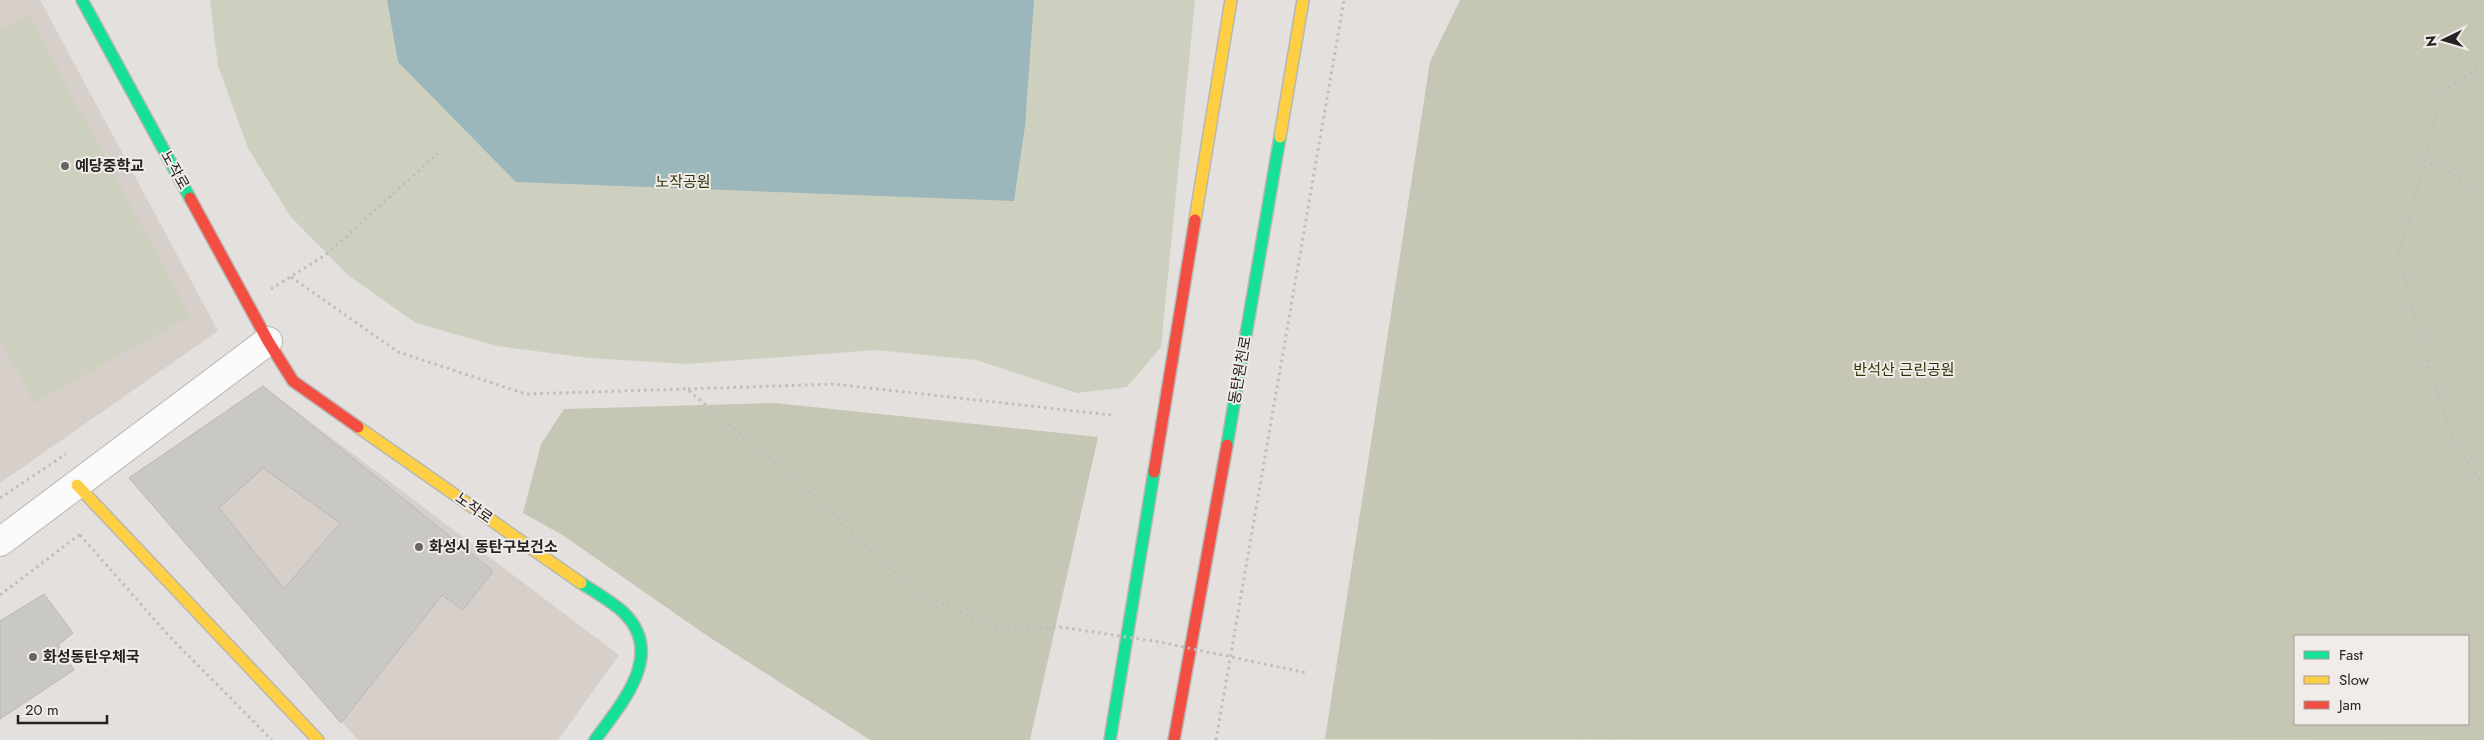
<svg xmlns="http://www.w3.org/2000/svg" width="2484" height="740" viewBox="0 0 2484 740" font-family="Jost,'Noto Sans KR',sans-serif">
  <rect width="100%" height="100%" fill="#e3e0dd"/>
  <!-- built -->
  <g fill="#d7cfc9">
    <path d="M 0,0 L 40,0 L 218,331 L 0,483 Z"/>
    <path d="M 263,386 L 619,655 L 558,740 L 358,740 L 129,478 Z"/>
  </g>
  <!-- green -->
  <g fill="#ced0bf">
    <path d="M 210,0 L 1195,0 L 1161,347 L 1127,387 L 1077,393 L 976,360 L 876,350 L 687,364 L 588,358 L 497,346 L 416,323 L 349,276 L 290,216 L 248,148 L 218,66 Z"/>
    <path d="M 29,15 L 190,316 L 34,403 L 0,340 L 0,30 Z"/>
  </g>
  <!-- forest -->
  <g fill="#c5c7b4" fill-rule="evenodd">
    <path d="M 1460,0 L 2484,0 L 2484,740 L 1325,739 L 1430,62 ZM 2468,636 L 2468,724 L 2295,724 L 2295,636 Z"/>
    <path d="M 775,403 L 1098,437 L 1030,740 L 870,740 L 706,635 L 564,536 L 523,513 L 541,444 L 564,409 Z"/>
  </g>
  <!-- water -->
  <path fill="#9cb7bb" d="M 387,0 L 1034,0 L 1025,126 L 1014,201 L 516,182 L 398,62 Z"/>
  <!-- building -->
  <g fill="#cac8c5" stroke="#b9b7b5" fill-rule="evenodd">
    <path d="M 263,386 L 493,571 L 463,610 L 442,595 L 341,723 L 129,478 ZM 263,468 L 340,523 L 284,589 L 219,508 Z"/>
    <path d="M 44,594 L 73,633 L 58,645 L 74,670 L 0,719 L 0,621 Z"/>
  </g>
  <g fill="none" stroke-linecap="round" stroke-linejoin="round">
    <defs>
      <path id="street" d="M 0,542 L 268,341"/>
      <g id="fast">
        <path d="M 82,0 L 190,198"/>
        <path d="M 1227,445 L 1280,137"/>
        <path d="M 581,583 C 595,592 611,601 623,612 C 667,654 621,704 595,740"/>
        <path d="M 1110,740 L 1154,472"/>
      </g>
      <g id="slow">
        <path d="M 1280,137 L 1303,0"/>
        <path d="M 1195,220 L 1231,0"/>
        <path d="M 358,427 L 581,583"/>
        <path d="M 77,485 L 318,740"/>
      </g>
      <g id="jam">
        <path d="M 190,198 L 268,341 L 293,381 L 358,427"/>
        <path d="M 1154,472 L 1195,220"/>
        <path d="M 1174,740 L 1227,445"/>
      </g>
    </defs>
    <!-- street casing -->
    <use href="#street" stroke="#b9b7b4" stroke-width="30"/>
    <!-- fast casing -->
    <use href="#fast" stroke="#b9b7b4" stroke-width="14"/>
    <!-- slow casing -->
    <use href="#slow" stroke="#b9b7b4" stroke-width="14"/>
    <!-- jam casing -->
    <use href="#jam" stroke="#b9b7b4" stroke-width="14"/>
    <!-- path -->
    <g stroke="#c0bebd" stroke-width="3" stroke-dasharray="2.5 4" stroke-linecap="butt">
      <path d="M 2426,160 L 2440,93 L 2484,65"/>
      <path d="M 2484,191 L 2426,160 L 2399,252 L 2419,334 L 2454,443 L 2484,486"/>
      <path d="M 291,277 L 398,352 L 526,394 L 687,389 L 798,482 L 916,592 L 1001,630"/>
      <path d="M 271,289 L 327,254 L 438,153"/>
      <path d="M 688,389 L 833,384 L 1111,415"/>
      <path d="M 0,498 L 66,454"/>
      <path d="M 80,535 L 169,636 L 272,740"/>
      <path d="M 0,595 L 83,532"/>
      <path d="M 1216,740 L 1344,0"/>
    </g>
    <!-- street -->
    <use href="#street" stroke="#fbfafa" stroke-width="28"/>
    <!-- fast -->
    <use href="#fast" stroke="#16e098" stroke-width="11"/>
    <!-- slow -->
    <use href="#slow" stroke="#ffcf43" stroke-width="11"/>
    <!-- jam -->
    <use href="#jam" stroke="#f24e42" stroke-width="11"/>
    <!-- path-bridge -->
    <path stroke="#c0bebd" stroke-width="3" stroke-dasharray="2.5 4" stroke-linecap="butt" d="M 1001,630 L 1060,627 L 1160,642 L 1307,673"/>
  </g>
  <!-- markers -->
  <g fill="#686463" stroke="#f2ece8" stroke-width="2">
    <circle cx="65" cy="166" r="5"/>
    <circle cx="419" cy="547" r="5"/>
    <circle cx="33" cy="657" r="5"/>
  </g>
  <g text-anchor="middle" stroke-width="4" stroke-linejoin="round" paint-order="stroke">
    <!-- poi labels -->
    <g font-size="15" font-weight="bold" fill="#252221" stroke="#f2ece8" text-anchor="start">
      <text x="75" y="171">예당중학교</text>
      <text x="429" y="552">화성시 동탄구보건소</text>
      <text x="43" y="662">화성동탄우체국</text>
    </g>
    <!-- street labels -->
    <g font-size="15" fill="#252221" stroke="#f2ece8">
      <text transform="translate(175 170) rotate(61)" y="5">노작로</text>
      <text transform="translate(1240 370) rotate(-80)" y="5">동탄원천로</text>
      <text transform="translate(474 508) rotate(35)" y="5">노작로</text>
    </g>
    <!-- park labels -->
    <g font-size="15" fill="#2f340b" stroke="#f2ece8">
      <text x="683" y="187">노작공원</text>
      <text x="1904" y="375">반석산 근린공원</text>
    </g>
  </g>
  <!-- legend -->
  <rect x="2294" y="635" width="175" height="90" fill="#f2ece8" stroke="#a09b98"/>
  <rect x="2304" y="651" width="25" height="8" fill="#16e098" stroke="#a09b98"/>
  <text x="2339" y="660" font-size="15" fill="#252221">Fast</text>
  <rect x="2304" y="676" width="25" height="8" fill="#ffcf43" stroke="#a09b98"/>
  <text x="2339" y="685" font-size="15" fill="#252221">Slow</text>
  <rect x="2304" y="701" width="25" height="8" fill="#f24e42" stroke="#a09b98"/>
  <text x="2339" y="710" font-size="15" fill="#252221">Jam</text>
  <!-- north arrow -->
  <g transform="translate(2444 40) rotate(265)" stroke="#f2ece8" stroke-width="4" paint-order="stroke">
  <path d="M0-4L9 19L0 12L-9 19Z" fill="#252221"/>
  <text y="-8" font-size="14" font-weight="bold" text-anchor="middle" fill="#252221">N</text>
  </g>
  <!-- scale -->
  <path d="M18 715v8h89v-8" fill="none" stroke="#252221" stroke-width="2.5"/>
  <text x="25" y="715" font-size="15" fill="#252221" stroke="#f2ece8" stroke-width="4" paint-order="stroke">20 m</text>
</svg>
